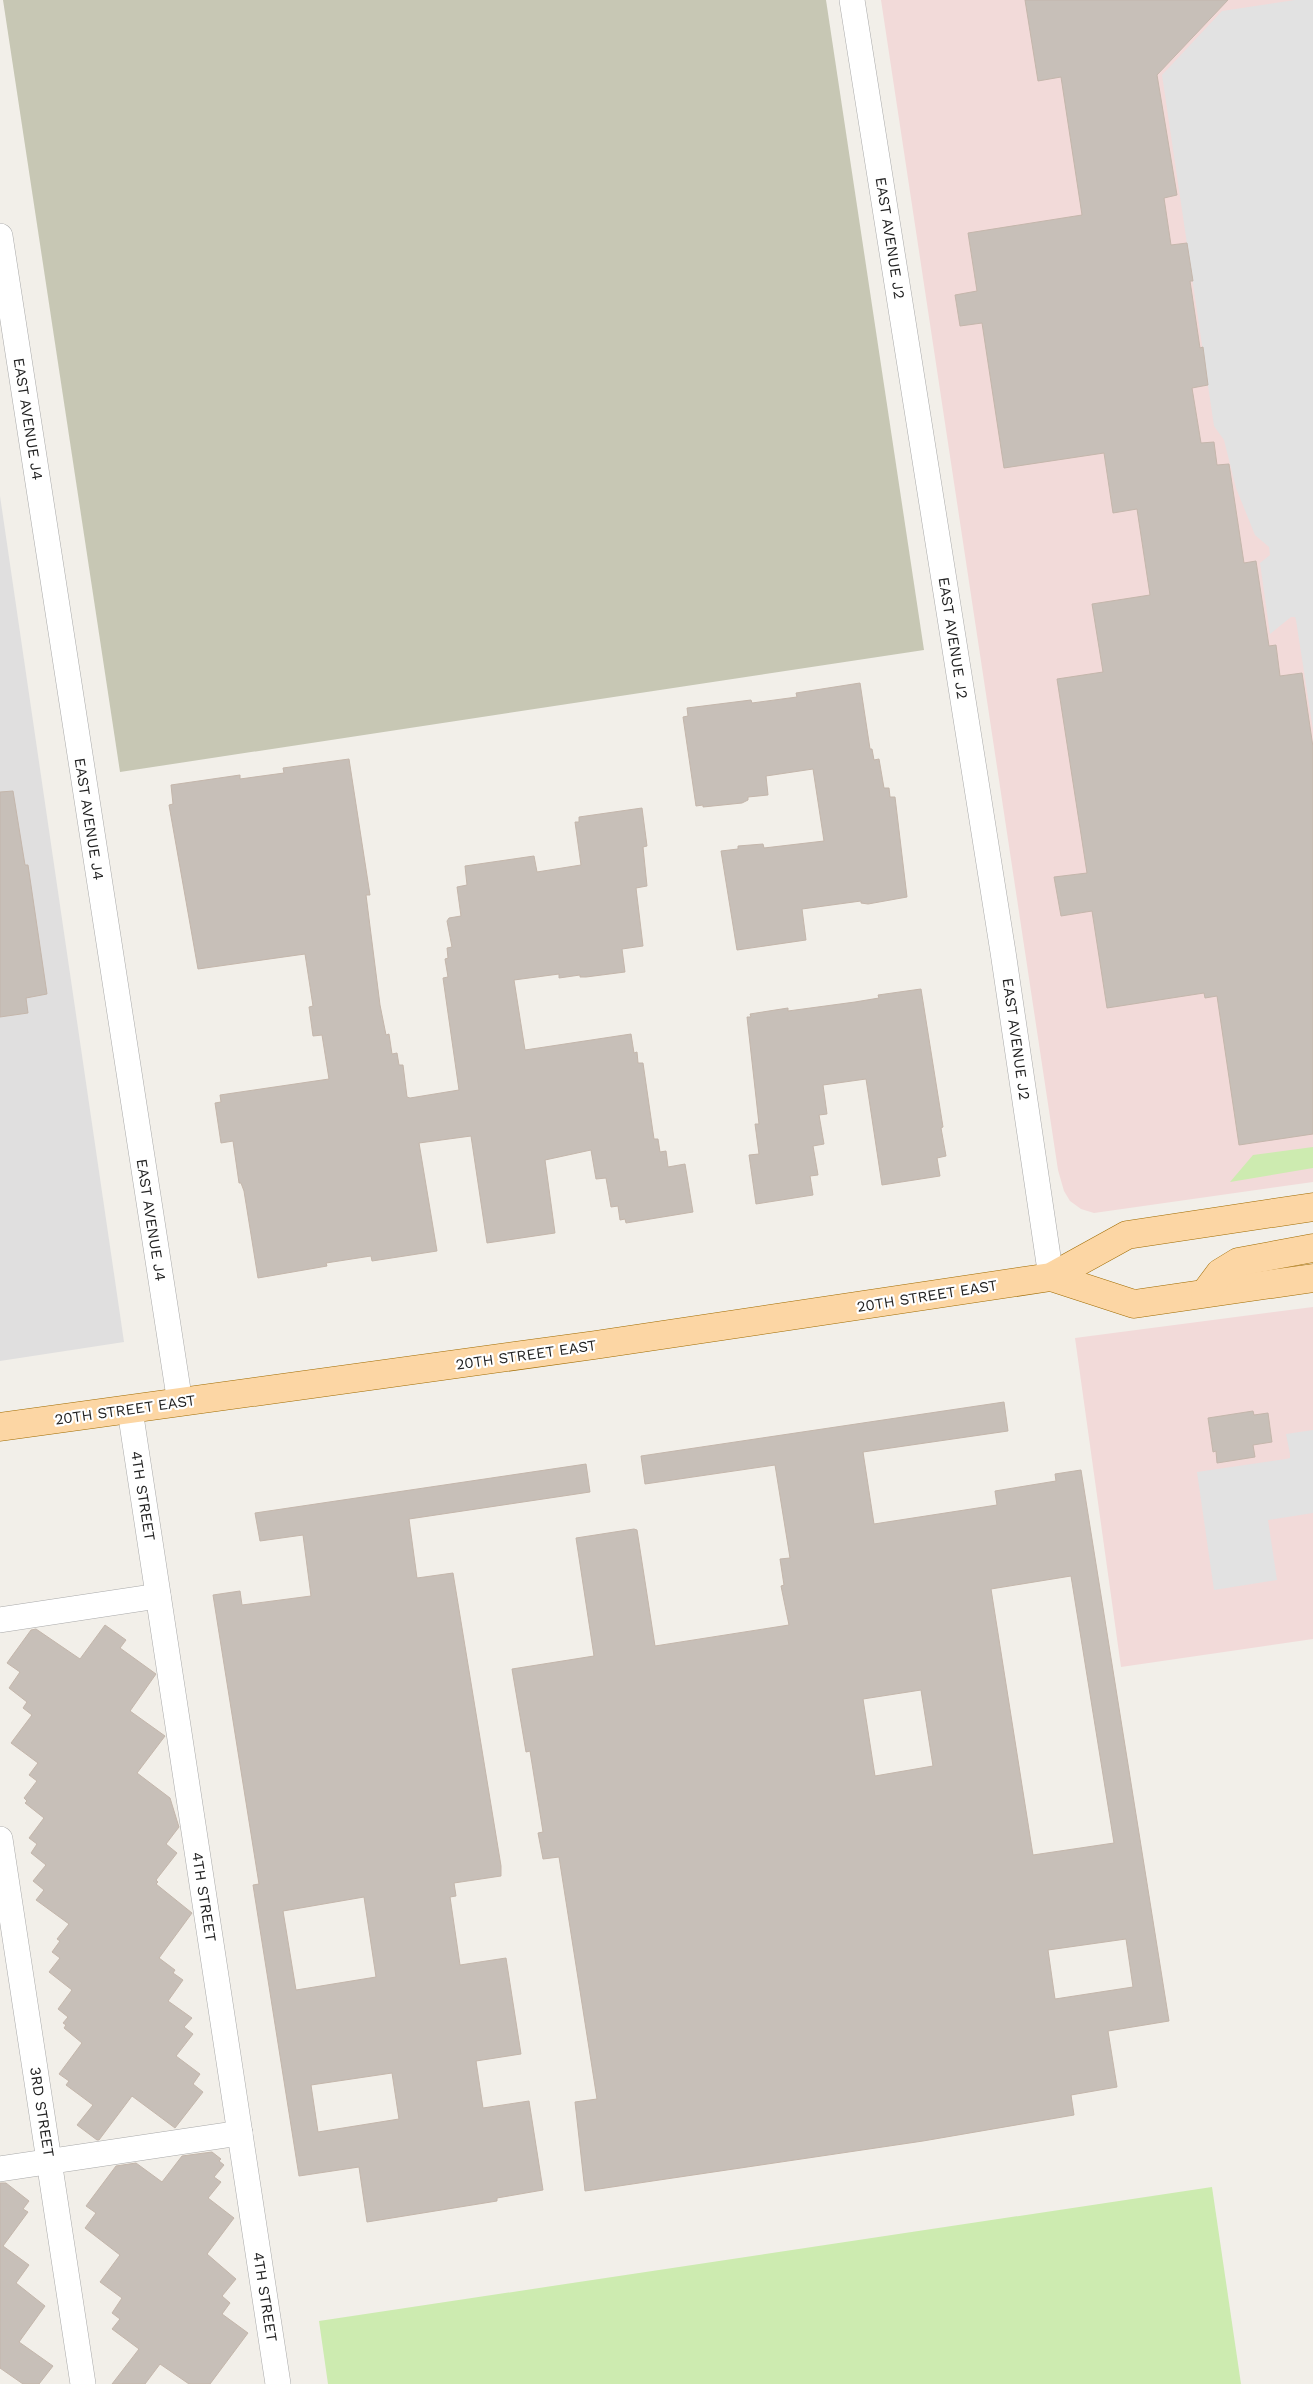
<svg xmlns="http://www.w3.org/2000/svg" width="1313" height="2384" viewBox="0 0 1313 2384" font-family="'Work Sans',sans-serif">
  <rect width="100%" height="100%" fill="#f2efe9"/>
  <!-- residential -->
  <path fill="#e0dfdf" d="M 0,496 L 124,1342 L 0,1361 Z"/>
  <!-- commercial -->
  <g fill="#f2dad9">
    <path d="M 881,0 L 1313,0 L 1313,1182 L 1094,1213 L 1081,1209 L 1070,1201 L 1064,1191 L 1058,1170 Z"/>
    <path d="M 1313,1307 L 1313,1639 L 1121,1667 L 1075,1338 Z"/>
  </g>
  <!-- construction -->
  <path fill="#c7c7b4" d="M 3,0 L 826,0 L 924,650 L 120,772 Z"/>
  <!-- grass -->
  <g fill="#cdebb0">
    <path d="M 1313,1147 L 1313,1168 L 1230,1182 L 1253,1155 Z"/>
    <path d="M 1212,2187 L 1241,2384 L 328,2384 L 319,2321 Z"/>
  </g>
  <!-- parking -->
  <g fill="#e2e2e2">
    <path d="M 1295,0 L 1313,0 L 1313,730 L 1296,620 L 1295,617 L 1291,617 L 1270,634 L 1260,563 L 1270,555 L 1269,547 L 1255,535 L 1236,488 L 1224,440 L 1214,426 L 1162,75 L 1222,11 Z"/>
    <path d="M 1313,1430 L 1313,1513 L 1268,1520 L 1277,1580 L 1214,1590 L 1197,1472 L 1286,1459 L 1290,1458 L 1290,1454 L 1286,1434 Z"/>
  </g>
  <!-- building -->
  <g fill="#c7bfb8" stroke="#c4b6ab" fill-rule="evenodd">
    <path d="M 1025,0 L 1228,0 L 1157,75 L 1177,195 L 1164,198 L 1171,245 L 1187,243 L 1193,281 L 1190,281 L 1200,348 L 1203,347 L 1208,385 L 1192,388 L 1201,443 L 1214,442 L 1217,465 L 1229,464 L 1244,563 L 1256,561 L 1269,646 L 1276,645 L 1280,676 L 1302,673 L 1313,747 L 1313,1134 L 1239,1145 L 1217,996 L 1205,998 L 1204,993 L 1107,1008 L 1092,911 L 1061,916 L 1054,877 L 1087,873 L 1057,679 L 1103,672 L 1092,604 L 1150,595 L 1137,509 L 1113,513 L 1104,453 L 1004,468 L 982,323 L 960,326 L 955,295 L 977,291 L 968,233 L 1082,215 L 1061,77 L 1038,81 Z"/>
    <path d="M 860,683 L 870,749 L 872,749 L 874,760 L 879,759 L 884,788 L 889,788 L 890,797 L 895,797 L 907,897 L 868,904 L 861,903 L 861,901 L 802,909 L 806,940 L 737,950 L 721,851 L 738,849 L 738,846 L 763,844 L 764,848 L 824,841 L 813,769 L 766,776 L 768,795 L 748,797 L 748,800 L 742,803 L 703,807 L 703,805 L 696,806 L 683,717 L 688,716 L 687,708 L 751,700 L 752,703 L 797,697 L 796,693 Z"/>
    <path d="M 349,759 L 370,895 L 366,895 L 380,1005 L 386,1035 L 389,1034 L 392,1054 L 397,1053 L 399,1065 L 403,1065 L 407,1097 L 410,1098 L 459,1090 L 443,978 L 448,977 L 445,959 L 448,958 L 447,948 L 452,947 L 447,921 L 449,918 L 461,916 L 457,887 L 467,885 L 465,866 L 534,856 L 537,872 L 581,865 L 575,822 L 579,822 L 579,817 L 642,808 L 647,846 L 643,847 L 647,886 L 636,888 L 643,946 L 622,949 L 625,972 L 586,977 L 580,977 L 580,975 L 559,978 L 559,974 L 514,980 L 525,1050 L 631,1034 L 634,1053 L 637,1052 L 638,1063 L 643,1063 L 654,1139 L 658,1139 L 660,1152 L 666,1151 L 668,1167 L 685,1164 L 693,1212 L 626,1223 L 625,1219 L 620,1220 L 618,1206 L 611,1207 L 606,1178 L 596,1179 L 591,1150 L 545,1160 L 555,1233 L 487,1243 L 471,1136 L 419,1143 L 437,1251 L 372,1261 L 371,1256 L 326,1263 L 327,1266 L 258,1278 L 244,1191 L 241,1183 L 239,1183 L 233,1141 L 221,1143 L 215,1103 L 221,1102 L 220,1095 L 329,1079 L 322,1035 L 313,1036 L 309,1007 L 313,1006 L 305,954 L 198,969 L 169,805 L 173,804 L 171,785 L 240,775 L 240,779 L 284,773 L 283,768 Z"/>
    <path d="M 13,791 L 25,865 L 28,865 L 47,994 L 26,998 L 28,1013 L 0,1017 L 0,792 Z"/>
    <path d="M 921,989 L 943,1127 L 941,1128 L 946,1156 L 937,1158 L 940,1176 L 882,1185 L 866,1079 L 823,1085 L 827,1114 L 819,1115 L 824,1144 L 813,1146 L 818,1175 L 810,1176 L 813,1195 L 756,1204 L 749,1155 L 759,1154 L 755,1124 L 759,1124 L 747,1017 L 751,1017 L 750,1014 L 788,1008 L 788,1011 L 855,1002 L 879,998 L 878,995 Z"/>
    <path d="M 1004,1402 L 1008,1431 L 863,1452 L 874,1524 L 997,1505 L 995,1491 L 1056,1481 L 1055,1474 L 1081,1470 L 1169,2021 L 1108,2031 L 1117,2087 L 1071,2095 L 1074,2115 L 923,2141 L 585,2191 L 575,2102 L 597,2099 L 559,1857 L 543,1859 L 538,1833 L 543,1832 L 530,1751 L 526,1752 L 512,1669 L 594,1656 L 576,1538 L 634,1529 L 637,1530 L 655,1646 L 789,1625 L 781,1586 L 784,1585 L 780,1559 L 790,1558 L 775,1465 L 645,1484 L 641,1456 ZM 1071,1576 L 1114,1843 L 1033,1855 L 991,1589 ZM 921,1690 L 933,1766 L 875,1776 L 863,1699 ZM 1126,1939 L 1133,1987 L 1055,1999 L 1048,1950 Z"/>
    <path d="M 1253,1411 L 1254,1415 L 1268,1413 L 1272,1442 L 1253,1445 L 1255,1457 L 1217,1463 L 1216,1451 L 1213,1452 L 1208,1418 Z"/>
    <path d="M 586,1464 L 590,1492 L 409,1519 L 417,1578 L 453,1573 L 501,1866 L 501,1876 L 454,1883 L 456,1896 L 450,1897 L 460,1965 L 506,1958 L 521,2054 L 476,2061 L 483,2108 L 529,2101 L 543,2190 L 497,2198 L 497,2201 L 367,2222 L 359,2167 L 299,2176 L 253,1885 L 259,1884 L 213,1595 L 240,1591 L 242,1605 L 311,1596 L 303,1535 L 260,1541 L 255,1513 ZM 364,1897 L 376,1977 L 296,1990 L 283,1911 ZM 392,2073 L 399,2119 L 318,2132 L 311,2085 Z"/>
    <path d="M 105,1625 L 126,1640 L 120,1648 L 156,1674 L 130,1711 L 165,1736 L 137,1773 L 170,1798 L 178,1824 L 179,1827 L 166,1844 L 177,1853 L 156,1880 L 158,1882 L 156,1884 L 192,1913 L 159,1958 L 175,1970 L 173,1973 L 183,1980 L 168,2001 L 192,2018 L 184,2027 L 193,2034 L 176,2056 L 200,2074 L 193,2084 L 203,2092 L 175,2128 L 132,2096 L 99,2140 L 97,2140 L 77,2125 L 93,2105 L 66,2085 L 69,2081 L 59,2074 L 82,2043 L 64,2028 L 66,2025 L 63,2023 L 68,2017 L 58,2009 L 72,1990 L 49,1972 L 60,1958 L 52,1952 L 60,1941 L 57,1939 L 69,1924 L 36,1900 L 44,1890 L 33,1881 L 46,1865 L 31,1853 L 37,1844 L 29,1838 L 44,1818 L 25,1803 L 27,1801 L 24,1798 L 37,1781 L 29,1775 L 38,1763 L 11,1743 L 32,1715 L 23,1708 L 27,1702 L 9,1688 L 20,1672 L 7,1663 L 31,1630 L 36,1629 L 80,1659 Z"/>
    <path d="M 212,2152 L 221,2159 L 219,2161 L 224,2165 L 214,2177 L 221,2182 L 208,2198 L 234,2218 L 207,2254 L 236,2279 L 222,2296 L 230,2303 L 222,2314 L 248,2333 L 210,2384 L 189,2384 L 160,2364 L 145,2384 L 112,2384 L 139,2349 L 112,2329 L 120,2319 L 112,2313 L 122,2298 L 100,2282 L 120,2255 L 85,2228 L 96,2213 L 86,2206 L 116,2166 L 136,2163 L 162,2182 L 182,2156 Z"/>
    <path d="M 0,2183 L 6,2183 L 29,2201 L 23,2209 L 28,2212 L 3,2246 L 29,2265 L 16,2283 L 45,2306 L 19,2342 L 53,2366 L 39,2384 L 23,2384 L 0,2368 Z"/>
  </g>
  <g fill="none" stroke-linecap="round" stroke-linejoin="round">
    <defs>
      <g id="minor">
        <path d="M 852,0 L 1003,952 L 1051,1277"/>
        <path d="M 0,236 L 180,1403"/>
        <path d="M 130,1410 L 278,2384"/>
        <path d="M 0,1620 L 158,1596"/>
        <path d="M 0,1839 L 83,2384"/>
        <path d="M 0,2169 L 240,2133"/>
      </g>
      <g id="primary">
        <path d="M 1051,1277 L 1134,1304 L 1313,1278"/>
        <path d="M 1205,1293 L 1220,1273 L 1238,1262 L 1313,1248"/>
        <path d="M 0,1427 L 595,1345 L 1051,1277 L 1127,1235 L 1313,1207"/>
      </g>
    </defs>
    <!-- minor casing -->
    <use href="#minor" stroke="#a9a9a9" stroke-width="26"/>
    <!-- primary casing -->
    <use href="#primary" stroke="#a06b00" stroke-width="29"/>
    <!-- minor -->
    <use href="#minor" stroke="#fff" stroke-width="25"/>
    <!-- primary -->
    <use href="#primary" stroke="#fcd6a4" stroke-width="28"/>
  </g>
  <g text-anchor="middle" stroke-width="4.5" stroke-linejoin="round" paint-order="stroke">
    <!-- street labels -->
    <g font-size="15" fill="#222" stroke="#fff">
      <text transform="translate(890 238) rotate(81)" y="5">EAST AVENUE J2</text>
      <text transform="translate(28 419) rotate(81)" y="5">EAST AVENUE J4</text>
      <text transform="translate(953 638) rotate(81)" y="5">EAST AVENUE J2</text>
      <text transform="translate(89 819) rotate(81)" y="5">EAST AVENUE J4</text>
      <text transform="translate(1016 1039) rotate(82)" y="5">EAST AVENUE J2</text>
      <text transform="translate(151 1220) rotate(81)" y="5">EAST AVENUE J4</text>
      <text transform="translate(927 1296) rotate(-9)" y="5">20TH STREET EAST</text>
      <text transform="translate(526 1355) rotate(-8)" y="5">20TH STREET EAST</text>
      <text transform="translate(125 1410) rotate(-8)" y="5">20TH STREET EAST</text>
      <text transform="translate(143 1496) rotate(81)" y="5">4TH STREET</text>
      <text transform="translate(204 1897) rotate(81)" y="5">4TH STREET</text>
      <text transform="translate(42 2112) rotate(81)" y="5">3RD STREET</text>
      <text transform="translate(265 2297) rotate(81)" y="5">4TH STREET</text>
    </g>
  </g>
</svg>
